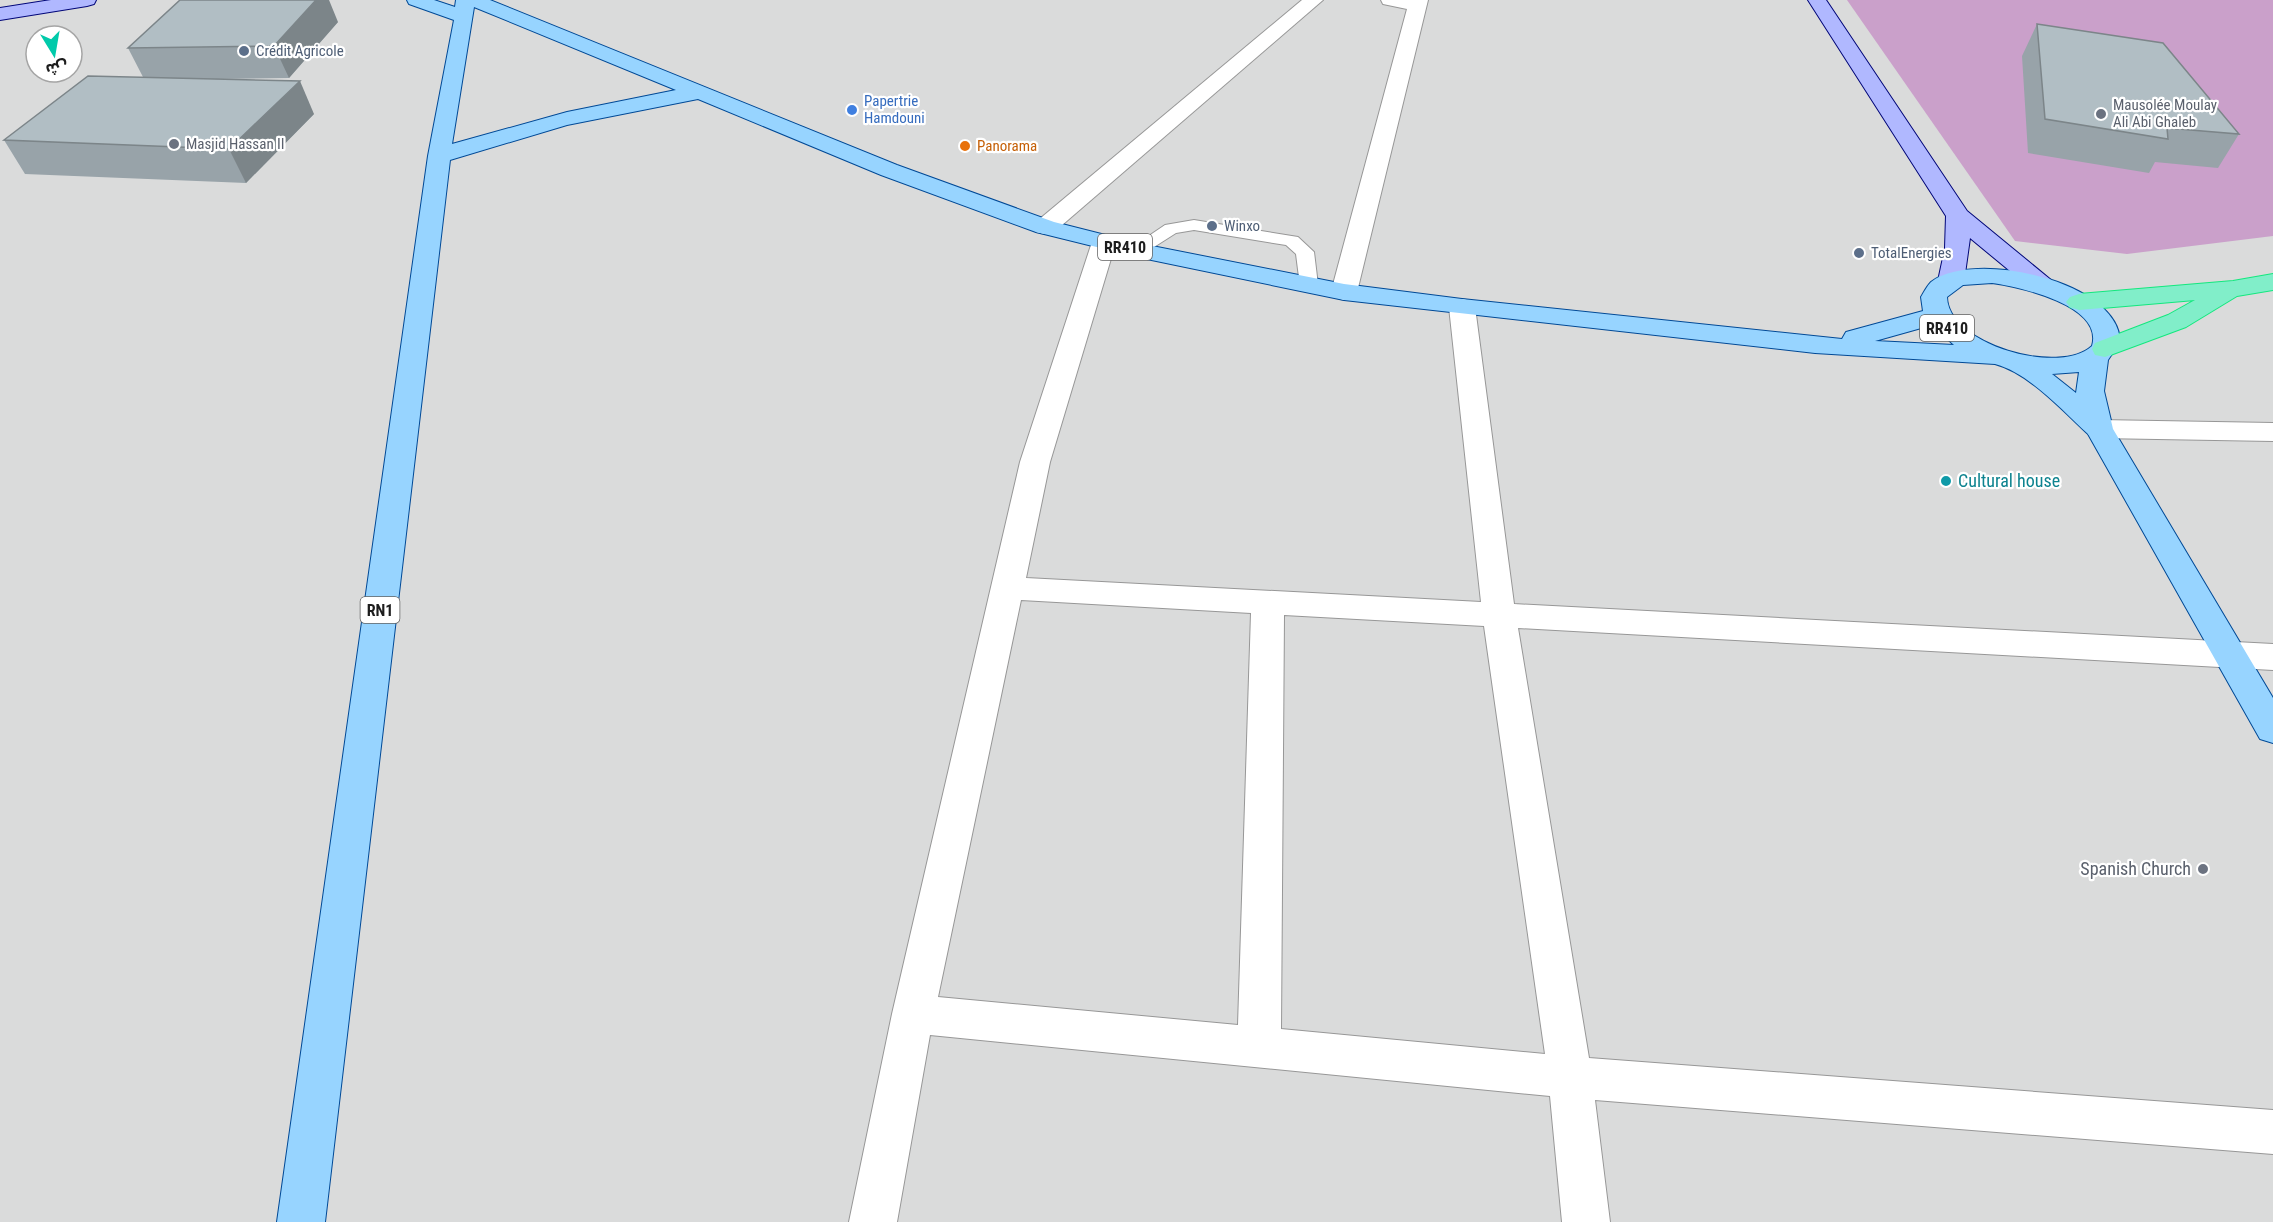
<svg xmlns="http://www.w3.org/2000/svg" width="2273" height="1222" viewBox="0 0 2273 1222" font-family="'Roboto Condensed','Noto Sans Arabic',sans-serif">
  <rect width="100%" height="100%" fill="#e1e8ef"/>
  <!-- residential -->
  <path fill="#dadbdb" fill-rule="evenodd" d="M 0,0 L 2273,0 L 2273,1222 L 0,1222 ZM 36,36 L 72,36 L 72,72 L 36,72 Z"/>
  <!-- cemetery -->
  <path fill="#caa0ca" d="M 1847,0 L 2273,0 L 2273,236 L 2127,254 L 2015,241 Z"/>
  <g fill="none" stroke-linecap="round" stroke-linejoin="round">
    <defs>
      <path id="lane" d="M 1194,220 L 1298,237 L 1314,252 L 1318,285 L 1316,289 L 1302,289 L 1300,285 L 1296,254 L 1286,245 L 1194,230 L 1176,233 L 1143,254 L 1131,254 L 1128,250 L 1165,225 Z"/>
      <g id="street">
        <path d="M 1302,0 L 1323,0 L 1054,232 L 1045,234 L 1036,232 L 1033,227 L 1036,222 Z"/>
        <path d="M 1381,0 L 1428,0 L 1357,292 L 1353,297 L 1344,300 L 1335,297 L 1331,292 L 1407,9 L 1383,4 Z"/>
        <path d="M 1104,235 L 1113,237 L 1116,242 L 1050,462 L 1026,578 L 1481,602 L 1449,307 L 1453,301 L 1462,299 L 1471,301 L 1475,307 L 1514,604 L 2273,644 L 2273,670 L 1518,628 L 1589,1058 L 2273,1110 L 2273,1154 L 1595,1100 L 1610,1222 L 1562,1222 L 1550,1096 L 930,1035 L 897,1222 L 849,1222 L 892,1014 L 1020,462 L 1092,242 L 1095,237 ZM 1021,600 L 1251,613 L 1238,1025 L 938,997 ZM 1284,615 L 1484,626 L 1545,1054 L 1281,1029 Z"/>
        <path d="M 2099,420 L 2273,423 L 2273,441 L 2099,438 L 2089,435 L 2085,429 L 2089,423 Z"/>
      </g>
      <g id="secondary">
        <path d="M 51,0 L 96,0 L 94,4 L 87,6 L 0,20 L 0,8 Z"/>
        <path d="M 1808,0 L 1826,0 L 1967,211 L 2051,280 L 2055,285 L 2051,290 L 2042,293 L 2033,290 L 1970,238 L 1964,281 L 1960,286 L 1951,289 L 1942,286 L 1938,281 L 1945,248 L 1946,216 Z"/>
      </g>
      <path id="primary" d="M 407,0 L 434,0 L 455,7 L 456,0 L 490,0 L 897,165 L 1054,222 L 1137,243 L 1344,284 L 1462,299 L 1842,339 L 1846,332 L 1923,311 L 1921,297 C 1924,292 1927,286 1931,282 C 1972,249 2120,281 2120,342 L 2108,360 L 2104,391 L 2113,429 L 2273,698 L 2273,743 L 2260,739 L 2088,434 C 2062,410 2029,373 1995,364 L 1815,353 L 1344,300 L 1137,257 L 1036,232 L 881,175 L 698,99 L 567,125 L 450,160 L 325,1222 L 277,1222 L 428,156 L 454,20 L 409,4 ZM 474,7 L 676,90 L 567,112 L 452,144 ZM 1992,283 C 2019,287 2104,305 2092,346 C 2060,376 1948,345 1947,297 L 1963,285 ZM 1932,325 L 1954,345 L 1875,341 ZM 2079,372 L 2076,393 L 2052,374 Z"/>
      <path id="highway" d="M 2273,274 L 2273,290 L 2237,296 L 2186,327 L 2105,357 L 2095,355 L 2092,349 L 2095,343 L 2168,315 L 2195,300 L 2079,310 L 2070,307 L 2066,302 L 2070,297 L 2079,294 L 2233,281 Z"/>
    </defs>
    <!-- lane casing -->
    <use href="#lane" stroke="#979797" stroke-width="2"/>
    <!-- street casing -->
    <use href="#street" stroke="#979797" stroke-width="2"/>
    <!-- secondary casing -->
    <use href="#secondary" stroke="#000678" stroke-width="2"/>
    <!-- primary casing -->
    <use href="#primary" stroke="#004996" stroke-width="2"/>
    <!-- highway casing -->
    <use href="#highway" stroke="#13e87e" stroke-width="2"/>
    <!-- lane -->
    <use href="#lane" fill="#fff" fill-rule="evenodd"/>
    <!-- street -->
    <use href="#street" fill="#fff" fill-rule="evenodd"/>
    <!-- secondary -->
    <use href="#secondary" fill="#b0b8ff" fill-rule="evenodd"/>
    <!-- primary -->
    <use href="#primary" fill="#97d4ff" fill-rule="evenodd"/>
    <!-- highway -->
    <use href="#highway" fill="#81eec9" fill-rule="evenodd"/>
  </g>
  <!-- wall -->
  <g fill="#98a3a9">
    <path d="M 338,22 L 289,78 L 217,79 L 314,114 L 246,183 L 25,174 L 4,140 L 143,77 L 128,48 Z"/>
    <path d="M 2037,24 L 2239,134 L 2218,168 L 2155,162 L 2149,173 L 2028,153 L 2022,56 Z"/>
  </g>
  <!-- shaded-wall -->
  <g fill="#7c8589">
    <path d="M 316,0 L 329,0 L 338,22 L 289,78 L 274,46 Z"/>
    <path d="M 300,81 L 314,114 L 246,183 L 229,149 Z"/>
  </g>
  <!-- building -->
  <g fill="#b1bec4" stroke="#7c8589" stroke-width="1.5">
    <path d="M 180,0 L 316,0 L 274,46 L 128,48 Z"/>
    <path d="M 2037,24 L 2163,43 L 2239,134 L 2167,128 L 2168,139 L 2045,119 Z"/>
    <path d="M 88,76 L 300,81 L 229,149 L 4,140 Z"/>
  </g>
  <!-- markers -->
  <g fill="#5c6f8a" stroke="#fff" stroke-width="2">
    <circle cx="244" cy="51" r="6"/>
    <circle cx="1212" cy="226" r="6"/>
    <circle cx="1859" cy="253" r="6"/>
  </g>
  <circle fill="#3f7fe0" stroke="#fff" stroke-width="2" cx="852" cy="110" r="6"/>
  <g fill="#6b7280" stroke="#fff" stroke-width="2">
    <circle cx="2101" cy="114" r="6"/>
    <circle cx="174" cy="144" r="6"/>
    <circle cx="2203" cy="869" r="6"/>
  </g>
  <circle fill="#e8710a" stroke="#fff" stroke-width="2" cx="965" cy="146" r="6"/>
  <circle fill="#0f9aa8" stroke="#fff" stroke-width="2" cx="1946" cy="481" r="6"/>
  <g text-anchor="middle" stroke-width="4.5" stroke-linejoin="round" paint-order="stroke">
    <!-- far-service labels -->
    <g font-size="15" fill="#4e5e75" stroke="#fff" text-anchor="start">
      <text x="256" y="56">Crédit Agricole</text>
      <text x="1224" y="231">Winxo</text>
      <text x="1871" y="258">TotalEnergies</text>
    </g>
    <!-- far-shop labels -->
    <g font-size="15" fill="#366cbe" stroke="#fff" text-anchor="start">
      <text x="864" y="106">Papertrie<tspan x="864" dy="17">Hamdouni</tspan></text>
    </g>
    <!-- far-worship labels -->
    <g font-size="15" fill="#5b616d" stroke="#fff" text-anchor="start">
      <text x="2113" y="110">Mausolée Moulay<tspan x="2113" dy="17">Ali Abi Ghaleb</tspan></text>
      <text x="186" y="149">Masjid Hassan II</text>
    </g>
    <!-- far-food labels -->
    <g font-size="15" fill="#c56008" stroke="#fff" text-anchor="start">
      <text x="977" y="151">Panorama</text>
    </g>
    <!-- shield labels -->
    <g fill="#fff" stroke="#616161" stroke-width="1.5">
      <rect x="1098" y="234" width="54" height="26" rx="4.5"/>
      <rect x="1920" y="315" width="54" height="26" rx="4.5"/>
      <rect x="360.5" y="597" width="39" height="26" rx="4.5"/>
    </g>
    <g font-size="16" font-weight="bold" fill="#1d1d1d">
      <text x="1125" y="253">RR410</text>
      <text x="1947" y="334">RR410</text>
      <text x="380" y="616">RN1</text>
    </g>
    <!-- culture labels -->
    <g font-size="18" fill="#0d838f" stroke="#fff" text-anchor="start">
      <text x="1958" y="487">Cultural house</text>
    </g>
    <!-- worship labels -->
    <g font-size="18" fill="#5b616d" stroke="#fff" text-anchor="end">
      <text x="2191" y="875">Spanish Church</text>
    </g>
  </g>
  <!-- north arrow -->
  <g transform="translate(54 54) rotate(169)"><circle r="28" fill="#ffffff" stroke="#a5a5a5" stroke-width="1.5"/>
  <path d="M0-4.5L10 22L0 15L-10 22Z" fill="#00caaa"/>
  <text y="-9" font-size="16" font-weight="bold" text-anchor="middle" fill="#1d1d1d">ش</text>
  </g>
</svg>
